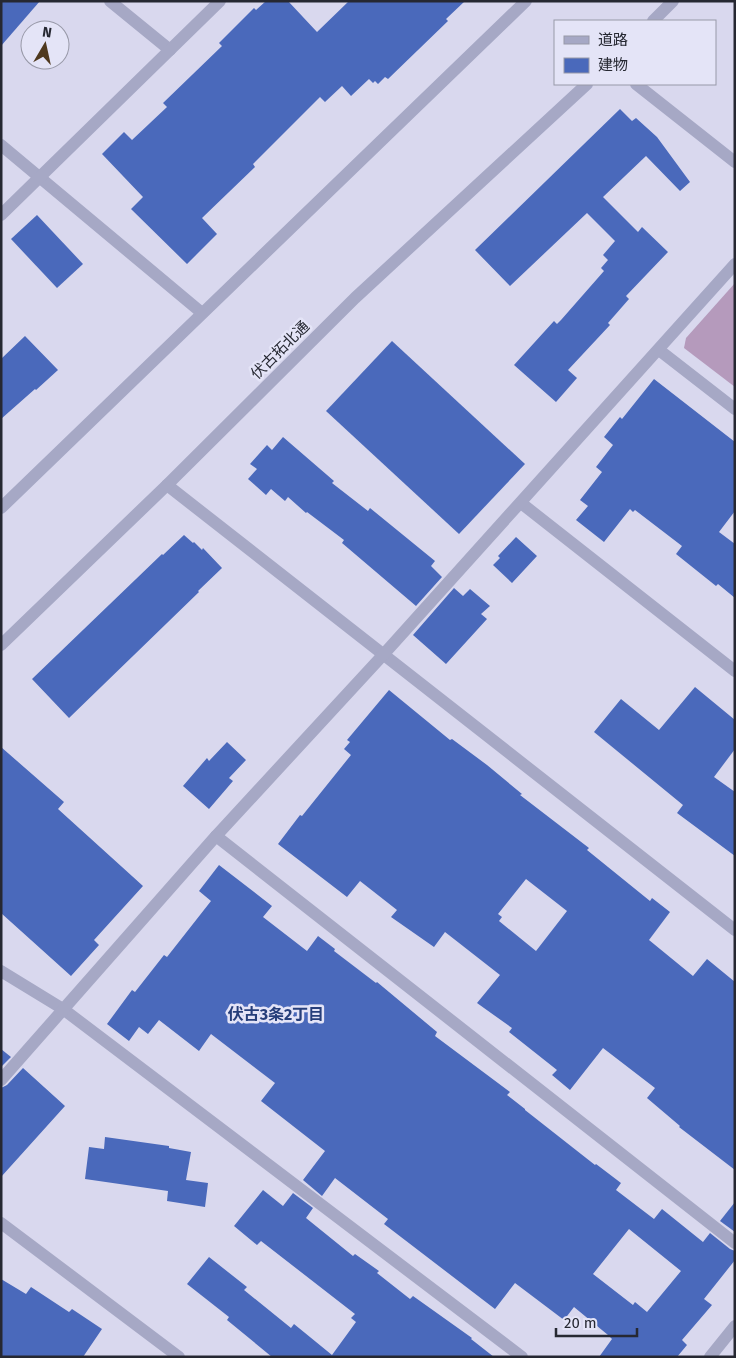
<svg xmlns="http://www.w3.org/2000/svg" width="736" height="1358" viewBox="0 0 736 1358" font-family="'Fira Sans','Noto Sans JP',sans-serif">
  <rect width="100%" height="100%" fill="#d9d8ee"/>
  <!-- green -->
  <path fill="#b59abc" d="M 735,283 L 735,387 L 684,348 L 686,338 Z"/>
  <!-- building -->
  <g fill="#4a69bb" fill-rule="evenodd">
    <path d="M 1,1 L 40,1 L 1,46 Z"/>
    <path d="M 266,1 L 288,1 L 317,32 L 349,1 L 465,1 L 446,19 L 448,21 L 388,79 L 385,77 L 378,84 L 375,81 L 373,83 L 369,79 L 351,96 L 342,86 L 325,102 L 320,97 L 253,164 L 255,167 L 202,218 L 217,234 L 187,264 L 131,209 L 143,197 L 102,154 L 124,132 L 132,140 L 167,107 L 163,103 L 222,46 L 219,43 L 254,8 L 256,10 Z"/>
    <path d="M 620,109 L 632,121 L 636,118 L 657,137 L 690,182 L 680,191 L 646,156 L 603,197 L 638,232 L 642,227 L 668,252 L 626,296 L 629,299 L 608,323 L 610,325 L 568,370 L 577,378 L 556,402 L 514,365 L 554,321 L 557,324 L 561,320 L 604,271 L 601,268 L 608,260 L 603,255 L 615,241 L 587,213 L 510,286 L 475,250 Z"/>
    <path d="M 37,215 L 83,264 L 57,288 L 11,239 Z"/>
    <path d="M 25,336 L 58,370 L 36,390 L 35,389 L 1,419 L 1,359 Z"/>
    <path d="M 392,341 L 525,464 L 459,534 L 326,411 Z"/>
    <path d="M 654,379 L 735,442 L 735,511 L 719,532 L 735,544 L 735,598 L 718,584 L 716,586 L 676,554 L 682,546 L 635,510 L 633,512 L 630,509 L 604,542 L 576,520 L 588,506 L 580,500 L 602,472 L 596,467 L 613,445 L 604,437 L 620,417 L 622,419 Z"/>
    <path d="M 283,437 L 334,481 L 332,483 L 368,511 L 370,508 L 435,561 L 431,566 L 442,577 L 416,606 L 342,543 L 344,540 L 307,512 L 306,513 L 288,497 L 285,501 L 271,489 L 266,495 L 248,479 L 257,469 L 250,464 L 267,445 L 272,450 Z"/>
    <path d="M 184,535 L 193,543 L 194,542 L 202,550 L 203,548 L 222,568 L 198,591 L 199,592 L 69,718 L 32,679 L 162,554 L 163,555 Z"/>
    <path d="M 516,537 L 537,556 L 512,583 L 493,565 L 500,558 L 498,556 Z"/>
    <path d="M 454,588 L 463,596 L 470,589 L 490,606 L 481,614 L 487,619 L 446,664 L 413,635 Z"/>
    <path d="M 695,687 L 735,720 L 735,749 L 714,777 L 735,792 L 735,856 L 677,813 L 683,805 L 594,732 L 621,699 L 659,730 Z"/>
    <path d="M 389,690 L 450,740 L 452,739 L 487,765 L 522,794 L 520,795 L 589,848 L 587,850 L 650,901 L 652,898 L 670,912 L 649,940 L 693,976 L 707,959 L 735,982 L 735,1170 L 679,1127 L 680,1126 L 647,1098 L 655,1088 L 603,1048 L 570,1090 L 552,1075 L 557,1070 L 509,1032 L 512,1028 L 477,1003 L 500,975 L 445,932 L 434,947 L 391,917 L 397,910 L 360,881 L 347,897 L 278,844 L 300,815 L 302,816 L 351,755 L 344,749 L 350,742 L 347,740 ZM 526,879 L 567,911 L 536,951 L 499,921 L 502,917 L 498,914 Z"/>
    <path d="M 227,742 L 246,760 L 229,778 L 233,781 L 209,809 L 183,786 L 207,758 L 209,761 Z"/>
    <path d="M 1,747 L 64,802 L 58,809 L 143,886 L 94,940 L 99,945 L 71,976 L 1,913 Z"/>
    <path d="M 219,865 L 272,906 L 263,917 L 307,951 L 318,936 L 335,949 L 334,951 L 376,983 L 377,982 L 437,1032 L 435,1036 L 510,1092 L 507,1095 L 525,1109 L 525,1110 L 595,1165 L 596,1164 L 621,1183 L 616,1190 L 654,1219 L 662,1209 L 703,1242 L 710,1233 L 730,1249 L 735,1251 L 735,1260 L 704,1299 L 712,1305 L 682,1340 L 687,1345 L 677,1357 L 599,1357 L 612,1339 L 608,1335 L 574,1307 L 564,1320 L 515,1283 L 495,1309 L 384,1224 L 388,1219 L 335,1178 L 322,1196 L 303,1180 L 325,1151 L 261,1101 L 275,1083 L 211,1034 L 199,1051 L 159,1020 L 148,1034 L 139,1027 L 129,1041 L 107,1024 L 132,990 L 135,992 L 164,955 L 167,957 L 211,901 L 199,891 ZM 629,1229 L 681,1271 L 647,1312 L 635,1302 L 633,1305 L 593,1274 Z"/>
    <path d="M 1,1049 L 11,1057 L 1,1067 Z"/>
    <path d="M 23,1068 L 65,1106 L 1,1177 L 1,1088 L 7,1085 Z"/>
    <path d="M 105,1137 L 169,1146 L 169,1148 L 191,1152 L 186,1180 L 208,1183 L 205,1207 L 167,1201 L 168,1191 L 85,1179 L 89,1147 L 104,1149 Z"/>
    <path d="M 263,1190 L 283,1206 L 293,1193 L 313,1208 L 306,1218 L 353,1256 L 355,1254 L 379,1271 L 377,1273 L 410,1299 L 413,1296 L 472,1338 L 471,1339 L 494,1357 L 272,1357 L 227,1320 L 229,1317 L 187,1284 L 209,1257 L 247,1287 L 244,1290 L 291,1328 L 294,1324 L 332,1355 L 356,1322 L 351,1318 L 355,1314 L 261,1241 L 257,1245 L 234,1226 Z"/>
    <path d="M 735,1202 L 735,1232 L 720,1221 Z"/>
    <path d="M 1,1279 L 26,1294 L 31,1287 L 69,1312 L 72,1309 L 102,1329 L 83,1357 L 1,1357 Z"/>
  </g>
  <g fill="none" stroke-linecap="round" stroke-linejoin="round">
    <!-- minor -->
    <g stroke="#a6a8c5" stroke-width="12">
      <path d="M 110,1 L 170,50"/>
      <path d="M 653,21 L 673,1"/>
      <path d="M 636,84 L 735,162"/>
      <path d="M 1,145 L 202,313"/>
      <path d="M 1,215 L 220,1"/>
      <path d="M 659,350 L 735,409"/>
      <path d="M 167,485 L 735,930"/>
      <path d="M 521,503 L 735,671"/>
      <path d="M 1,508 L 526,1"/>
      <path d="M 1,645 L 167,485 L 355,298 L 587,84"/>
      <path d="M 216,836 L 735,1243"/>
      <path d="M 1,971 L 63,1009 L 522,1357"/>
      <path d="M 1,1080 L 216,836 L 383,655 L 735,264"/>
      <path d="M 1,1223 L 179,1357"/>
      <path d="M 710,1357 L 735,1326"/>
    </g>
  </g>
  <g text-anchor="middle" stroke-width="5" stroke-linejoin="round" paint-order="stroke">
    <!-- street labels -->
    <g font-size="15" fill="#262832" stroke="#e4e4f7">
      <text transform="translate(280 350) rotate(-45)" y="5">伏古拓北通</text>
    </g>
    <!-- neighbourhood labels -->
    <g font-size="16" font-weight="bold" fill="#263e7a" stroke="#e4e4f7">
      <text x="276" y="1020">伏古3条2丁目</text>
    </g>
  </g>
  <!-- border -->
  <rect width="736" height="1358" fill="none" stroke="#262832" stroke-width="5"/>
  <!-- legend -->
  <rect x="554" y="20" width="162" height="65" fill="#e4e4f7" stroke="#9899a8"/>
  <rect x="564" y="36" width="25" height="8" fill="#a6a8c5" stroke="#9899a8"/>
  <text x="598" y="45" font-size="15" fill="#262832">道路</text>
  <rect x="564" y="58" width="25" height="15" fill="#4a69bb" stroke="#9899a8"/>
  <text x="598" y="70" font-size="15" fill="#262832">建物</text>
  <!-- north arrow -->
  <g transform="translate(45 45) rotate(9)"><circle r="24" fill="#e4e4f7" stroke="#9899a8"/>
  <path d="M0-4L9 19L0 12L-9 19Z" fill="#4f391f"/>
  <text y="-8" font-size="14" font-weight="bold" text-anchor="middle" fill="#262832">N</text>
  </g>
  <!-- scale -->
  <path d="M556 1328v8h81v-8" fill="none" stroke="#262832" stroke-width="2.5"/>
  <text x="564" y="1328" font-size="15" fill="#262832" stroke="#e4e4f7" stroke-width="4" paint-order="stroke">20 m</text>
</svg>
